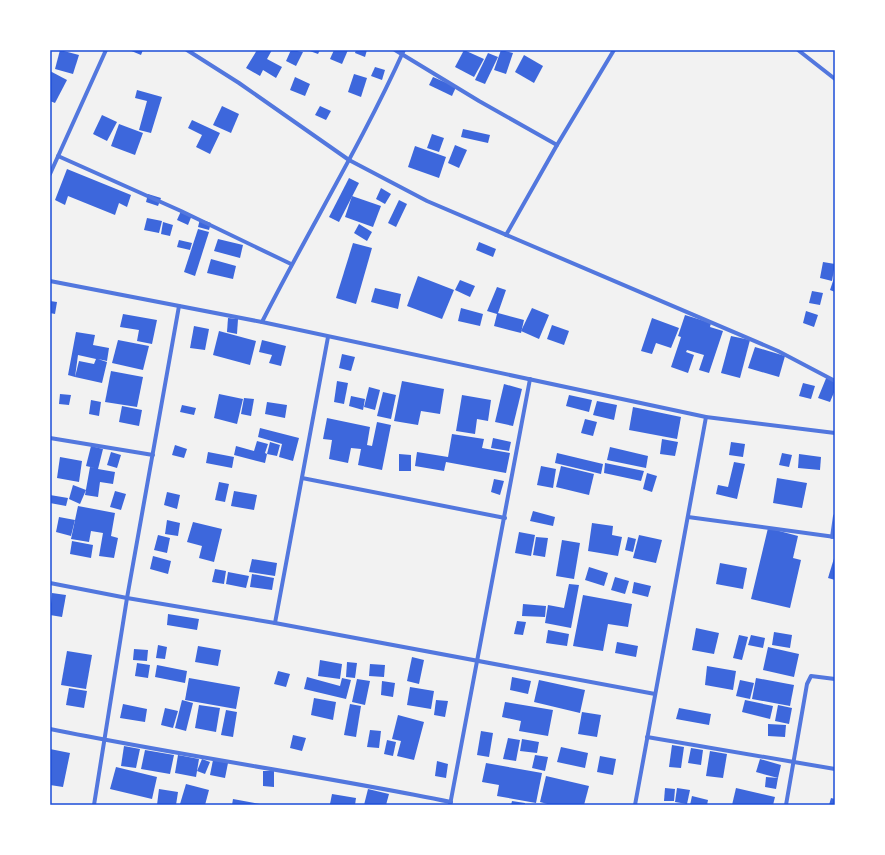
<svg xmlns="http://www.w3.org/2000/svg" width="885" height="855" viewBox="0 0 885 855" font-family="'Public Sans',sans-serif">
  <rect width="100%" height="100%" fill="#f2f2f2"/>
  <!-- building -->
  <g fill="#3d67dc">
    <path d="M 60,50 L 79,55 L 73,74 L 55,69 Z"/>
    <path d="M 129,50 L 143,50 L 141,55 Z"/>
    <path d="M 257,50 L 272,50 L 267,59 L 282,67 L 276,78 L 263,70 L 260,76 L 246,68 Z"/>
    <path d="M 291,50 L 303,52 L 296,66 L 286,61 Z"/>
    <path d="M 307,50 L 320,50 L 318,54 Z"/>
    <path d="M 334,50 L 348,50 L 342,64 L 330,59 Z"/>
    <path d="M 356,50 L 367,50 L 365,57 L 355,53 Z"/>
    <path d="M 464,50 L 484,59 L 474,77 L 455,67 Z"/>
    <path d="M 501,50 L 513,53 L 506,74 L 494,70 Z"/>
    <path d="M 488,53 L 498,57 L 485,84 L 475,80 Z"/>
    <path d="M 524,55 L 543,66 L 534,83 L 515,72 Z"/>
    <path d="M 375,67 L 385,70 L 382,80 L 371,76 Z"/>
    <path d="M 50,71 L 67,80 L 55,103 L 50,101 Z"/>
    <path d="M 354,74 L 367,78 L 361,97 L 348,92 Z"/>
    <path d="M 295,77 L 310,84 L 305,96 L 290,90 Z"/>
    <path d="M 433,77 L 456,87 L 452,96 L 429,85 Z"/>
    <path d="M 137,90 L 162,97 L 151,133 L 139,130 L 147,101 L 135,98 Z"/>
    <path d="M 222,106 L 239,114 L 231,133 L 213,125 Z"/>
    <path d="M 320,106 L 331,111 L 326,120 L 315,115 Z"/>
    <path d="M 102,115 L 117,122 L 107,141 L 93,134 Z"/>
    <path d="M 192,120 L 220,133 L 210,154 L 196,147 L 202,135 L 188,128 Z"/>
    <path d="M 119,124 L 143,133 L 135,155 L 111,146 Z"/>
    <path d="M 463,129 L 490,135 L 488,143 L 461,137 Z"/>
    <path d="M 432,134 L 444,138 L 439,152 L 427,148 Z"/>
    <path d="M 455,145 L 467,150 L 459,168 L 448,163 Z"/>
    <path d="M 415,146 L 446,157 L 439,178 L 408,167 Z"/>
    <path d="M 67,169 L 131,195 L 127,207 L 119,203 L 115,215 L 68,196 L 65,205 L 55,200 Z"/>
    <path d="M 349,178 L 359,183 L 339,222 L 329,217 Z"/>
    <path d="M 381,188 L 391,194 L 385,204 L 376,199 Z"/>
    <path d="M 148,194 L 161,198 L 158,206 L 146,202 Z"/>
    <path d="M 352,196 L 381,206 L 373,227 L 345,217 Z"/>
    <path d="M 399,200 L 407,204 L 396,227 L 388,223 Z"/>
    <path d="M 181,211 L 192,215 L 188,225 L 177,220 Z"/>
    <path d="M 147,218 L 162,221 L 159,233 L 144,230 Z"/>
    <path d="M 200,219 L 211,223 L 209,230 L 198,227 Z"/>
    <path d="M 163,222 L 173,225 L 170,236 L 161,234 Z"/>
    <path d="M 359,224 L 372,232 L 367,241 L 354,233 Z"/>
    <path d="M 198,229 L 209,232 L 195,276 L 184,272 Z"/>
    <path d="M 218,239 L 243,245 L 240,258 L 214,251 Z"/>
    <path d="M 179,240 L 192,243 L 190,250 L 177,247 Z"/>
    <path d="M 479,242 L 496,249 L 493,257 L 476,250 Z"/>
    <path d="M 353,243 L 372,248 L 356,304 L 336,298 Z"/>
    <path d="M 211,259 L 236,266 L 233,279 L 207,273 Z"/>
    <path d="M 823,262 L 835,264 L 832,281 L 820,278 Z"/>
    <path d="M 835,275 L 835,292 L 830,290 Z"/>
    <path d="M 418,276 L 454,290 L 442,319 L 407,306 Z"/>
    <path d="M 460,280 L 475,286 L 470,297 L 455,290 Z"/>
    <path d="M 497,287 L 506,290 L 498,313 L 524,320 L 521,333 L 494,326 L 497,314 L 487,311 Z"/>
    <path d="M 375,288 L 401,294 L 398,309 L 371,302 Z"/>
    <path d="M 812,291 L 823,293 L 820,305 L 809,303 Z"/>
    <path d="M 50,301 L 57,302 L 55,314 L 50,313 Z"/>
    <path d="M 461,308 L 483,314 L 480,326 L 458,321 Z"/>
    <path d="M 532,308 L 549,315 L 539,339 L 521,331 Z"/>
    <path d="M 806,311 L 818,315 L 814,327 L 803,323 Z"/>
    <path d="M 123,314 L 157,320 L 152,344 L 137,341 L 139,330 L 120,327 Z"/>
    <path d="M 685,315 L 711,323 L 710,327 L 723,331 L 709,373 L 699,370 L 704,355 L 687,350 L 686,352 L 694,355 L 688,373 L 671,367 L 681,337 L 678,336 Z"/>
    <path d="M 228,318 L 238,319 L 237,334 L 227,332 Z"/>
    <path d="M 652,318 L 679,328 L 671,348 L 656,343 L 652,354 L 641,351 Z"/>
    <path d="M 552,325 L 569,331 L 564,345 L 547,339 Z"/>
    <path d="M 194,326 L 209,329 L 205,350 L 190,348 Z"/>
    <path d="M 219,331 L 256,341 L 250,365 L 213,355 Z"/>
    <path d="M 76,332 L 95,335 L 93,345 L 109,348 L 107,361 L 98,359 L 107,362 L 102,383 L 75,377 L 79,361 L 94,364 L 96,359 L 78,355 L 75,377 L 68,375 Z"/>
    <path d="M 731,336 L 750,340 L 740,378 L 721,373 Z"/>
    <path d="M 118,340 L 149,346 L 143,370 L 112,363 Z"/>
    <path d="M 262,340 L 286,346 L 281,366 L 269,363 L 272,355 L 259,352 Z"/>
    <path d="M 755,347 L 785,356 L 779,377 L 748,368 Z"/>
    <path d="M 342,354 L 355,357 L 351,371 L 339,368 Z"/>
    <path d="M 111,371 L 143,377 L 137,407 L 105,402 Z"/>
    <path d="M 827,376 L 835,379 L 835,390 L 830,402 L 818,398 Z"/>
    <path d="M 337,381 L 348,383 L 344,404 L 334,402 Z"/>
    <path d="M 402,381 L 444,389 L 440,414 L 421,411 L 418,425 L 394,421 Z"/>
    <path d="M 803,383 L 815,386 L 811,399 L 799,396 Z"/>
    <path d="M 504,384 L 522,389 L 513,426 L 495,422 Z"/>
    <path d="M 369,387 L 380,390 L 375,410 L 364,407 Z"/>
    <path d="M 383,392 L 396,395 L 391,419 L 377,416 Z"/>
    <path d="M 60,394 L 71,395 L 69,405 L 59,404 Z"/>
    <path d="M 219,394 L 243,399 L 237,424 L 214,418 Z"/>
    <path d="M 462,395 L 491,400 L 488,421 L 477,419 L 475,434 L 456,431 Z"/>
    <path d="M 569,395 L 592,400 L 589,412 L 566,406 Z"/>
    <path d="M 351,396 L 365,399 L 363,410 L 349,406 Z"/>
    <path d="M 244,398 L 254,399 L 251,416 L 241,414 Z"/>
    <path d="M 91,400 L 101,402 L 99,416 L 89,414 Z"/>
    <path d="M 597,401 L 617,405 L 614,420 L 593,415 Z"/>
    <path d="M 267,402 L 287,405 L 285,418 L 265,414 Z"/>
    <path d="M 182,405 L 196,408 L 194,415 L 180,412 Z"/>
    <path d="M 122,406 L 142,410 L 139,426 L 119,422 Z"/>
    <path d="M 633,407 L 681,417 L 677,439 L 629,430 Z"/>
    <path d="M 327,418 L 370,427 L 367,445 L 372,446 L 377,422 L 391,425 L 382,470 L 358,465 L 361,449 L 351,448 L 348,463 L 329,459 L 332,440 L 323,439 Z"/>
    <path d="M 585,419 L 597,422 L 593,436 L 581,433 Z"/>
    <path d="M 260,428 L 299,438 L 293,461 L 279,457 L 282,444 L 258,437 Z"/>
    <path d="M 452,434 L 484,439 L 482,448 L 510,453 L 506,473 L 446,462 L 444,471 L 415,466 L 417,452 L 448,457 Z"/>
    <path d="M 493,438 L 511,442 L 509,451 L 491,448 Z"/>
    <path d="M 662,439 L 678,442 L 675,456 L 660,454 Z"/>
    <path d="M 257,441 L 268,444 L 265,453 L 267,454 L 270,442 L 280,445 L 277,456 L 267,454 L 265,463 L 234,455 L 236,446 L 254,451 Z"/>
    <path d="M 731,442 L 745,444 L 743,457 L 729,455 Z"/>
    <path d="M 175,445 L 187,449 L 184,458 L 172,455 Z"/>
    <path d="M 91,446 L 103,449 L 98,469 L 115,472 L 113,484 L 100,482 L 98,497 L 85,495 L 90,467 L 95,468 L 86,466 Z"/>
    <path d="M 610,447 L 648,456 L 646,468 L 607,460 Z"/>
    <path d="M 111,452 L 121,455 L 117,468 L 107,465 Z"/>
    <path d="M 208,452 L 234,457 L 232,468 L 206,463 Z"/>
    <path d="M 557,453 L 603,464 L 601,474 L 555,463 Z"/>
    <path d="M 782,453 L 792,455 L 789,467 L 779,465 Z"/>
    <path d="M 399,454 L 411,455 L 411,471 L 399,471 Z"/>
    <path d="M 799,454 L 821,457 L 820,470 L 798,468 Z"/>
    <path d="M 60,457 L 82,461 L 79,482 L 57,478 Z"/>
    <path d="M 734,462 L 745,464 L 737,499 L 716,494 L 718,485 L 728,487 Z"/>
    <path d="M 605,463 L 644,471 L 641,481 L 604,473 Z"/>
    <path d="M 541,466 L 556,469 L 553,488 L 537,485 Z"/>
    <path d="M 561,466 L 594,474 L 589,495 L 556,487 Z"/>
    <path d="M 647,473 L 657,476 L 652,492 L 643,489 Z"/>
    <path d="M 777,478 L 807,483 L 802,508 L 773,503 Z"/>
    <path d="M 494,479 L 504,481 L 500,495 L 491,492 Z"/>
    <path d="M 219,482 L 229,484 L 225,502 L 215,500 Z"/>
    <path d="M 73,485 L 86,490 L 80,504 L 69,499 Z"/>
    <path d="M 115,491 L 126,494 L 121,510 L 110,507 Z"/>
    <path d="M 234,491 L 257,495 L 254,510 L 231,506 Z"/>
    <path d="M 167,492 L 180,495 L 177,509 L 164,505 Z"/>
    <path d="M 50,495 L 68,498 L 66,506 L 50,503 Z"/>
    <path d="M 78,506 L 115,513 L 111,536 L 118,538 L 114,558 L 99,556 L 103,533 L 91,531 L 89,542 L 71,539 Z"/>
    <path d="M 533,511 L 555,517 L 553,526 L 530,521 Z"/>
    <path d="M 59,517 L 75,520 L 71,536 L 56,532 Z"/>
    <path d="M 167,520 L 180,523 L 178,536 L 165,534 Z"/>
    <path d="M 193,522 L 222,529 L 214,562 L 199,558 L 202,546 L 187,542 Z"/>
    <path d="M 592,523 L 613,526 L 612,535 L 622,537 L 618,556 L 588,551 Z"/>
    <path d="M 768,528 L 798,536 L 793,558 L 801,560 L 790,608 L 751,599 Z"/>
    <path d="M 519,532 L 535,535 L 531,556 L 515,553 Z"/>
    <path d="M 158,535 L 170,538 L 167,553 L 154,550 Z"/>
    <path d="M 639,535 L 662,540 L 656,563 L 633,558 Z"/>
    <path d="M 536,537 L 548,538 L 545,557 L 533,555 Z"/>
    <path d="M 628,537 L 636,539 L 633,552 L 625,550 Z"/>
    <path d="M 562,540 L 580,543 L 574,579 L 556,576 Z"/>
    <path d="M 72,541 L 93,545 L 91,558 L 70,554 Z"/>
    <path d="M 835,555 L 835,580 L 828,578 Z"/>
    <path d="M 153,556 L 171,561 L 168,574 L 150,569 Z"/>
    <path d="M 252,559 L 277,563 L 275,576 L 249,572 Z"/>
    <path d="M 720,563 L 747,568 L 743,589 L 716,584 Z"/>
    <path d="M 589,567 L 608,573 L 604,586 L 585,580 Z"/>
    <path d="M 215,569 L 226,571 L 224,584 L 212,582 Z"/>
    <path d="M 228,572 L 249,576 L 246,588 L 226,584 Z"/>
    <path d="M 252,574 L 274,578 L 272,590 L 250,587 Z"/>
    <path d="M 615,577 L 629,581 L 625,594 L 611,590 Z"/>
    <path d="M 634,582 L 651,586 L 648,597 L 632,593 Z"/>
    <path d="M 569,584 L 579,585 L 571,628 L 545,623 L 548,605 L 564,608 Z"/>
    <path d="M 52,593 L 66,595 L 62,617 L 50,615 Z"/>
    <path d="M 583,595 L 632,604 L 628,627 L 608,624 L 603,651 L 573,646 Z"/>
    <path d="M 523,604 L 546,606 L 545,617 L 522,616 Z"/>
    <path d="M 168,614 L 199,619 L 197,630 L 167,625 Z"/>
    <path d="M 517,621 L 526,622 L 523,635 L 514,634 Z"/>
    <path d="M 696,628 L 719,633 L 714,654 L 692,650 Z"/>
    <path d="M 548,630 L 569,634 L 567,646 L 546,643 Z"/>
    <path d="M 774,632 L 792,635 L 790,648 L 772,645 Z"/>
    <path d="M 739,635 L 748,637 L 742,660 L 733,658 Z"/>
    <path d="M 751,635 L 765,638 L 763,648 L 748,645 Z"/>
    <path d="M 617,642 L 638,646 L 636,657 L 615,653 Z"/>
    <path d="M 158,645 L 167,647 L 165,659 L 156,658 Z"/>
    <path d="M 198,646 L 221,650 L 218,666 L 195,662 Z"/>
    <path d="M 768,647 L 799,654 L 794,677 L 763,670 Z"/>
    <path d="M 134,649 L 148,650 L 147,661 L 133,660 Z"/>
    <path d="M 67,651 L 92,655 L 86,689 L 61,685 Z"/>
    <path d="M 412,657 L 424,660 L 419,684 L 407,681 Z"/>
    <path d="M 320,660 L 342,664 L 340,679 L 318,676 Z"/>
    <path d="M 347,662 L 357,663 L 355,678 L 346,677 Z"/>
    <path d="M 137,663 L 150,665 L 148,678 L 135,676 Z"/>
    <path d="M 370,664 L 385,665 L 384,677 L 369,676 Z"/>
    <path d="M 157,665 L 187,671 L 185,683 L 155,677 Z"/>
    <path d="M 707,666 L 736,671 L 733,690 L 705,685 Z"/>
    <path d="M 278,671 L 290,674 L 286,687 L 274,684 Z"/>
    <path d="M 307,677 L 340,686 L 342,678 L 351,680 L 346,699 L 304,689 Z"/>
    <path d="M 512,677 L 531,681 L 528,694 L 510,690 Z"/>
    <path d="M 189,678 L 240,687 L 236,709 L 185,700 Z"/>
    <path d="M 756,678 L 794,685 L 790,706 L 752,699 Z"/>
    <path d="M 357,679 L 370,681 L 365,705 L 352,702 Z"/>
    <path d="M 539,680 L 585,690 L 580,713 L 534,702 Z"/>
    <path d="M 740,680 L 754,683 L 750,699 L 736,696 Z"/>
    <path d="M 382,681 L 395,683 L 393,697 L 381,695 Z"/>
    <path d="M 410,687 L 434,691 L 431,709 L 407,705 Z"/>
    <path d="M 69,688 L 87,691 L 84,708 L 66,705 Z"/>
    <path d="M 314,698 L 336,702 L 333,720 L 311,715 Z"/>
    <path d="M 182,700 L 193,703 L 186,731 L 175,728 Z"/>
    <path d="M 436,700 L 448,701 L 445,717 L 434,715 Z"/>
    <path d="M 745,700 L 773,706 L 770,719 L 742,712 Z"/>
    <path d="M 505,702 L 553,710 L 548,736 L 519,731 L 521,721 L 502,717 Z"/>
    <path d="M 123,704 L 147,709 L 145,722 L 120,718 Z"/>
    <path d="M 350,704 L 361,706 L 356,737 L 344,735 Z"/>
    <path d="M 199,705 L 220,708 L 216,732 L 195,728 Z"/>
    <path d="M 778,705 L 792,708 L 789,724 L 775,721 Z"/>
    <path d="M 165,708 L 178,711 L 173,728 L 161,725 Z"/>
    <path d="M 679,708 L 711,714 L 709,725 L 676,719 Z"/>
    <path d="M 226,710 L 237,712 L 233,737 L 221,735 Z"/>
    <path d="M 582,712 L 601,715 L 597,737 L 578,734 Z"/>
    <path d="M 398,715 L 424,722 L 414,760 L 397,756 L 401,741 L 392,739 Z"/>
    <path d="M 768,724 L 786,725 L 785,737 L 768,736 Z"/>
    <path d="M 370,730 L 381,731 L 379,748 L 367,747 Z"/>
    <path d="M 481,731 L 493,733 L 489,757 L 477,755 Z"/>
    <path d="M 293,735 L 306,738 L 302,751 L 290,748 Z"/>
    <path d="M 508,738 L 520,740 L 516,761 L 503,759 Z"/>
    <path d="M 522,739 L 539,742 L 537,753 L 520,751 Z"/>
    <path d="M 387,740 L 396,742 L 393,756 L 384,754 Z"/>
    <path d="M 672,745 L 684,747 L 681,768 L 669,767 Z"/>
    <path d="M 124,746 L 140,749 L 136,768 L 121,766 Z"/>
    <path d="M 561,747 L 588,753 L 585,768 L 557,762 Z"/>
    <path d="M 691,748 L 703,750 L 701,765 L 688,763 Z"/>
    <path d="M 50,749 L 70,753 L 63,787 L 50,785 Z"/>
    <path d="M 145,750 L 174,755 L 170,774 L 141,769 Z"/>
    <path d="M 710,751 L 727,754 L 723,778 L 706,776 Z"/>
    <path d="M 178,755 L 199,759 L 196,777 L 175,773 Z"/>
    <path d="M 535,755 L 548,757 L 545,771 L 532,768 Z"/>
    <path d="M 600,756 L 616,759 L 613,775 L 597,772 Z"/>
    <path d="M 202,759 L 210,762 L 205,774 L 197,771 Z"/>
    <path d="M 760,759 L 781,765 L 778,778 L 756,772 Z"/>
    <path d="M 213,760 L 228,763 L 225,778 L 210,775 Z"/>
    <path d="M 437,761 L 448,764 L 446,778 L 435,776 Z"/>
    <path d="M 486,763 L 542,773 L 536,803 L 497,796 L 499,785 L 482,782 Z"/>
    <path d="M 116,767 L 157,777 L 152,799 L 110,789 Z"/>
    <path d="M 263,771 L 274,771 L 274,787 L 263,786 Z"/>
    <path d="M 546,776 L 589,786 L 584,805 L 551,805 L 540,802 Z"/>
    <path d="M 766,777 L 778,778 L 776,789 L 765,787 Z"/>
    <path d="M 186,784 L 209,790 L 205,805 L 180,804 Z"/>
    <path d="M 665,788 L 675,789 L 674,801 L 664,801 Z"/>
    <path d="M 677,788 L 690,790 L 687,804 L 675,802 Z"/>
    <path d="M 736,788 L 775,797 L 773,805 L 732,805 Z"/>
    <path d="M 159,789 L 178,792 L 176,805 L 157,805 Z"/>
    <path d="M 368,789 L 389,794 L 386,805 L 364,805 Z"/>
    <path d="M 332,794 L 356,798 L 355,805 L 330,804 Z"/>
    <path d="M 692,796 L 708,800 L 707,805 L 690,805 Z"/>
    <path d="M 831,798 L 835,799 L 835,805 L 829,805 Z"/>
    <path d="M 233,799 L 260,804 L 260,805 L 232,805 Z"/>
    <path d="M 512,801 L 525,803 L 525,805 L 511,805 Z"/>
  </g>
  <g fill="none" stroke-linecap="round" stroke-linejoin="round">
    <!-- minor -->
    <g stroke="#5277de" stroke-width="4">
      <path d="M 187,50 L 239,83 L 349,160 L 427,201 L 778,351 L 835,381"/>
      <path d="M 395,50 L 479,101 L 557,145"/>
      <path d="M 798,50 L 835,79"/>
      <path d="M 58,156 L 181,211 L 291,264"/>
      <path d="M 50,174 L 106,50"/>
      <path d="M 506,235 L 557,145 L 614,50"/>
      <path d="M 50,281 L 262,322 L 706,417 L 835,433"/>
      <path d="M 262,322 C 308,231 362,143 404,50"/>
      <path d="M 50,438 L 153,455"/>
      <path d="M 302,478 L 505,518"/>
      <path d="M 688,517 L 835,537"/>
      <path d="M 832,537 L 835,516"/>
      <path d="M 50,583 L 127,598 L 275,623 L 655,694"/>
      <path d="M 275,623 L 328,337"/>
      <path d="M 50,729 C 183,756 318,775 451,802"/>
      <path d="M 647,737 L 835,769"/>
      <path d="M 94,805 L 127,598 L 179,306"/>
      <path d="M 450,805 L 530,379"/>
      <path d="M 635,805 L 706,417"/>
      <path d="M 786,805 L 807,684 L 811,676 L 835,679"/>
    </g>
  </g>
  <!-- border -->
  <rect width="885" height="855" fill="none" stroke="#ffffff" stroke-width="102"/>
  <rect x="51" y="51" width="783" height="753" fill="none" stroke="#1d4ed8" stroke-width="1.5"/>
</svg>
